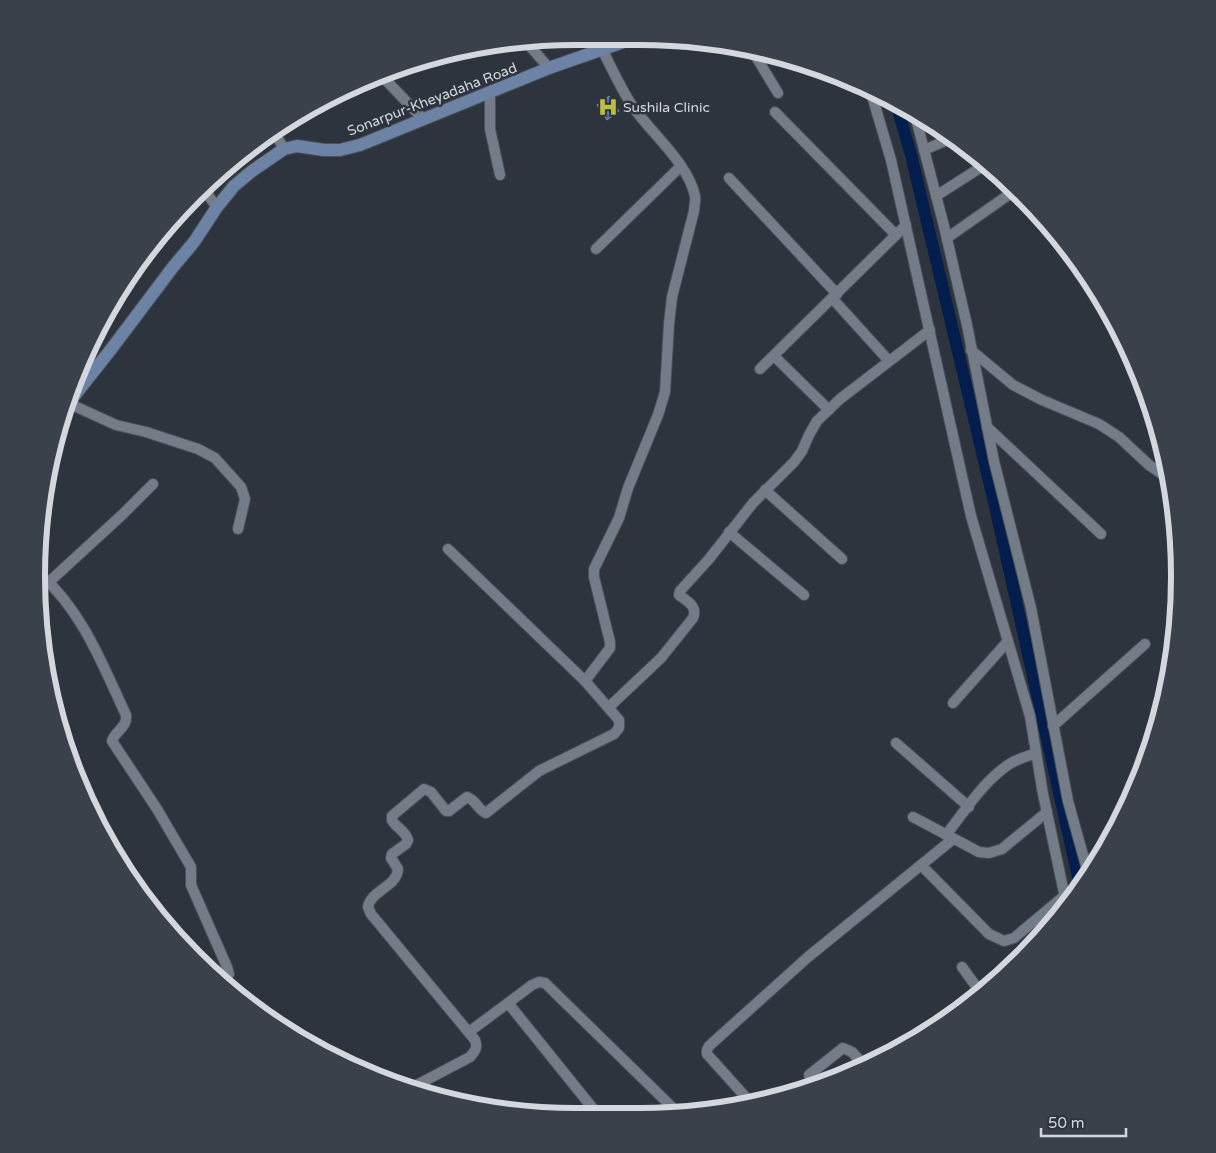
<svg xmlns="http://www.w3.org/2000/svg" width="1216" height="1153" viewBox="0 0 1216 1153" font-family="'Varela Round',sans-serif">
  <defs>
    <pattern id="building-back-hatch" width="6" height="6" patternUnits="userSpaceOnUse" patternTransform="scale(1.25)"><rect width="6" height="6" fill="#4a6a9f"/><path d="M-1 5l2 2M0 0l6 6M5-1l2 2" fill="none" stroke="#6c85b0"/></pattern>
  </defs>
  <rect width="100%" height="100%" fill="#2e343e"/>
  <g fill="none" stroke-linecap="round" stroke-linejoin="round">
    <!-- canal -->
    <path stroke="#031e4c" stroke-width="12" d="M 896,103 L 911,155 L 996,511 L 1080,886"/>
  </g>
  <!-- building -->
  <path fill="url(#building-back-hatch)" stroke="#848c97" d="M 609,96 L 619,111 L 607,120 L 597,105 Z"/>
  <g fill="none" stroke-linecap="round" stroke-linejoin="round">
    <defs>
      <g id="street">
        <path d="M 528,44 L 549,68"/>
        <path d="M 752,50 L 778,93"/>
        <path d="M 380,74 L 423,119"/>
        <path d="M 870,89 L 891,160 L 971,516 L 1030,716 L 1043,794 L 1067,907"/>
        <path d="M 490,92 L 490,129 L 500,175"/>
        <path d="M 775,112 L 896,235"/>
        <path d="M 915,115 L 944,226 L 967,325 L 994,461 L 1031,608 L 1068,801 L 1088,873"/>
        <path d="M 273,130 L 284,149"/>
        <path d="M 924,150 L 952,138"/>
        <path d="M 729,178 L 837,294"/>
        <path d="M 204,190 L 217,207"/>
        <path d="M 936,196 L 986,164"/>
        <path d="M 947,238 L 1014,191"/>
        <path d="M 596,249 L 681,166"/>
        <path d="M 832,298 L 889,361"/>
        <path d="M 971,350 L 1013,385 L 1042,400 L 1099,424 L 1119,437 L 1149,465 L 1168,478"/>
        <path d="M 774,356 L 829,410"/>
        <path d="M 760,369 L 906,225"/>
        <path d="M 68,403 L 116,425 L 146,432 L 198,449 L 215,458 L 241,487 L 245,499 L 238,529"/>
        <path d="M 987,427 L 1101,534"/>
        <path d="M 765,490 L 842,559"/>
        <path d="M 729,532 L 804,595"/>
        <path d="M 448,549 L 585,681"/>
        <path d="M 41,575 C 83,612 103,666 126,715 C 128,727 115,731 112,741 L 157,809 L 191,867 L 191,885 L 227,967 L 229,974 L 222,981"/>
        <path d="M 49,582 L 123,514 L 153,484"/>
        <path d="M 953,703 L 1008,641"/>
        <path d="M 609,707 L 661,658 L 693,618 C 698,606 687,601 679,595 L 680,591 L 709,559 L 753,503 L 794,462 L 802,451 L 809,435 L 817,421 L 840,399 L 930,330"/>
        <path d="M 1053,726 L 1145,644"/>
        <path d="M 896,743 L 969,807"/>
        <path d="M 913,817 L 979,852 L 989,853 L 1002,849 L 1047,812"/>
        <path d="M 946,835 C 965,811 984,780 1011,763 C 1018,759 1028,756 1036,753"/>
        <path d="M 921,865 L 989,934 L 1004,941 L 1014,938 L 1064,896"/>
        <path d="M 962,967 L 981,993"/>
        <path d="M 508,1003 L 599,1116"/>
        <path d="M 469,1032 L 532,985 L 539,982 L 545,983 L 678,1113"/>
        <path d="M 809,1075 L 843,1048 L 852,1052 L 864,1065"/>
        <path d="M 411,1088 L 470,1057 C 475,1051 478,1048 475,1040 L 371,914 L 368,907 C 371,890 397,887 398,869 L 391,858 L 392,854 L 406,844 L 408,840 C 406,831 396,828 392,820 L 392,816 L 424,789 L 431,792 L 446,811 L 449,811 L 467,797 C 476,800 478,810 486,813 L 539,771 L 614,734 L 619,728 L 619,720 L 585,681 L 610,648 L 610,642 L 594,577 L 594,569 L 619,518 L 628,488 L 658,415 L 665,392 L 669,324 L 672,297 L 694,211 C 694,206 696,200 695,196 C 688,163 652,134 633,107 C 621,89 612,69 602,49"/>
        <path d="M 751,1103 L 707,1054 L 707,1050 L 709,1046 L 808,957 L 953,839"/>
      </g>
      <path id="secondary" d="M 63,410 L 112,348 L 173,267 L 194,242 L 217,207 L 234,186 L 252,171 L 284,149 L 297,146 L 324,150 L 340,150 L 360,145 L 549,68 L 629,40"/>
    </defs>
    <!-- street casing -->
    <use href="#street" stroke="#4b5159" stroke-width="12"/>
    <!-- secondary casing -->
    <use href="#secondary" stroke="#4b5159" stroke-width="14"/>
    <!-- street -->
    <use href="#street" stroke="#747c87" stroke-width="10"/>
    <!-- secondary -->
    <use href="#secondary" stroke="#6c83a6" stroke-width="12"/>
  </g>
  <!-- icons -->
  <defs>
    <symbol id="hospital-bare" viewBox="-9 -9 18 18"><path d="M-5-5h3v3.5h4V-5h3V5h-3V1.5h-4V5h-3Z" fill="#bdbf43" stroke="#2e343e" stroke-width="2.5" paint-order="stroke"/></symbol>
  </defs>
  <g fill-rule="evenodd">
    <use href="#hospital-bare" x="594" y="93" width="28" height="28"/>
  </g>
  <g text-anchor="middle" stroke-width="5" stroke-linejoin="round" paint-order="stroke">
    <!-- street labels -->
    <g font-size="14" fill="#d4d8de" stroke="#2e343e">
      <text transform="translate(432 99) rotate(-21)" y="5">Sonarpur-Kheyadaha Road</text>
    </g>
    <!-- poi labels -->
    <g font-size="14" fill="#d4d8de" stroke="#2e343e" text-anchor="start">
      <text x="623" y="112">Sushila Clinic</text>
    </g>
  </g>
  <!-- crop -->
  <path d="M0 0H1216V1153H0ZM576 45H640A531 531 0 0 1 1171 576V577A531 531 0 0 1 640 1108H576A531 531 0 0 1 45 577V576A531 531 0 0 1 576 45Z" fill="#3b414b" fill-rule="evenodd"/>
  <path fill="none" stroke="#d4d8de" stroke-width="6" d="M576 45H640A531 531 0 0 1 1171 576V577A531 531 0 0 1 640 1108H576A531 531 0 0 1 45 577V576A531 531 0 0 1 576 45Z"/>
  <!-- scale -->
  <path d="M1041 1128v8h85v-8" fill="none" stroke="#d4d8de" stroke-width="2.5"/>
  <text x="1048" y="1128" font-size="15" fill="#d4d8de" stroke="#2e343e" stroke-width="4" paint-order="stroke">50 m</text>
</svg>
